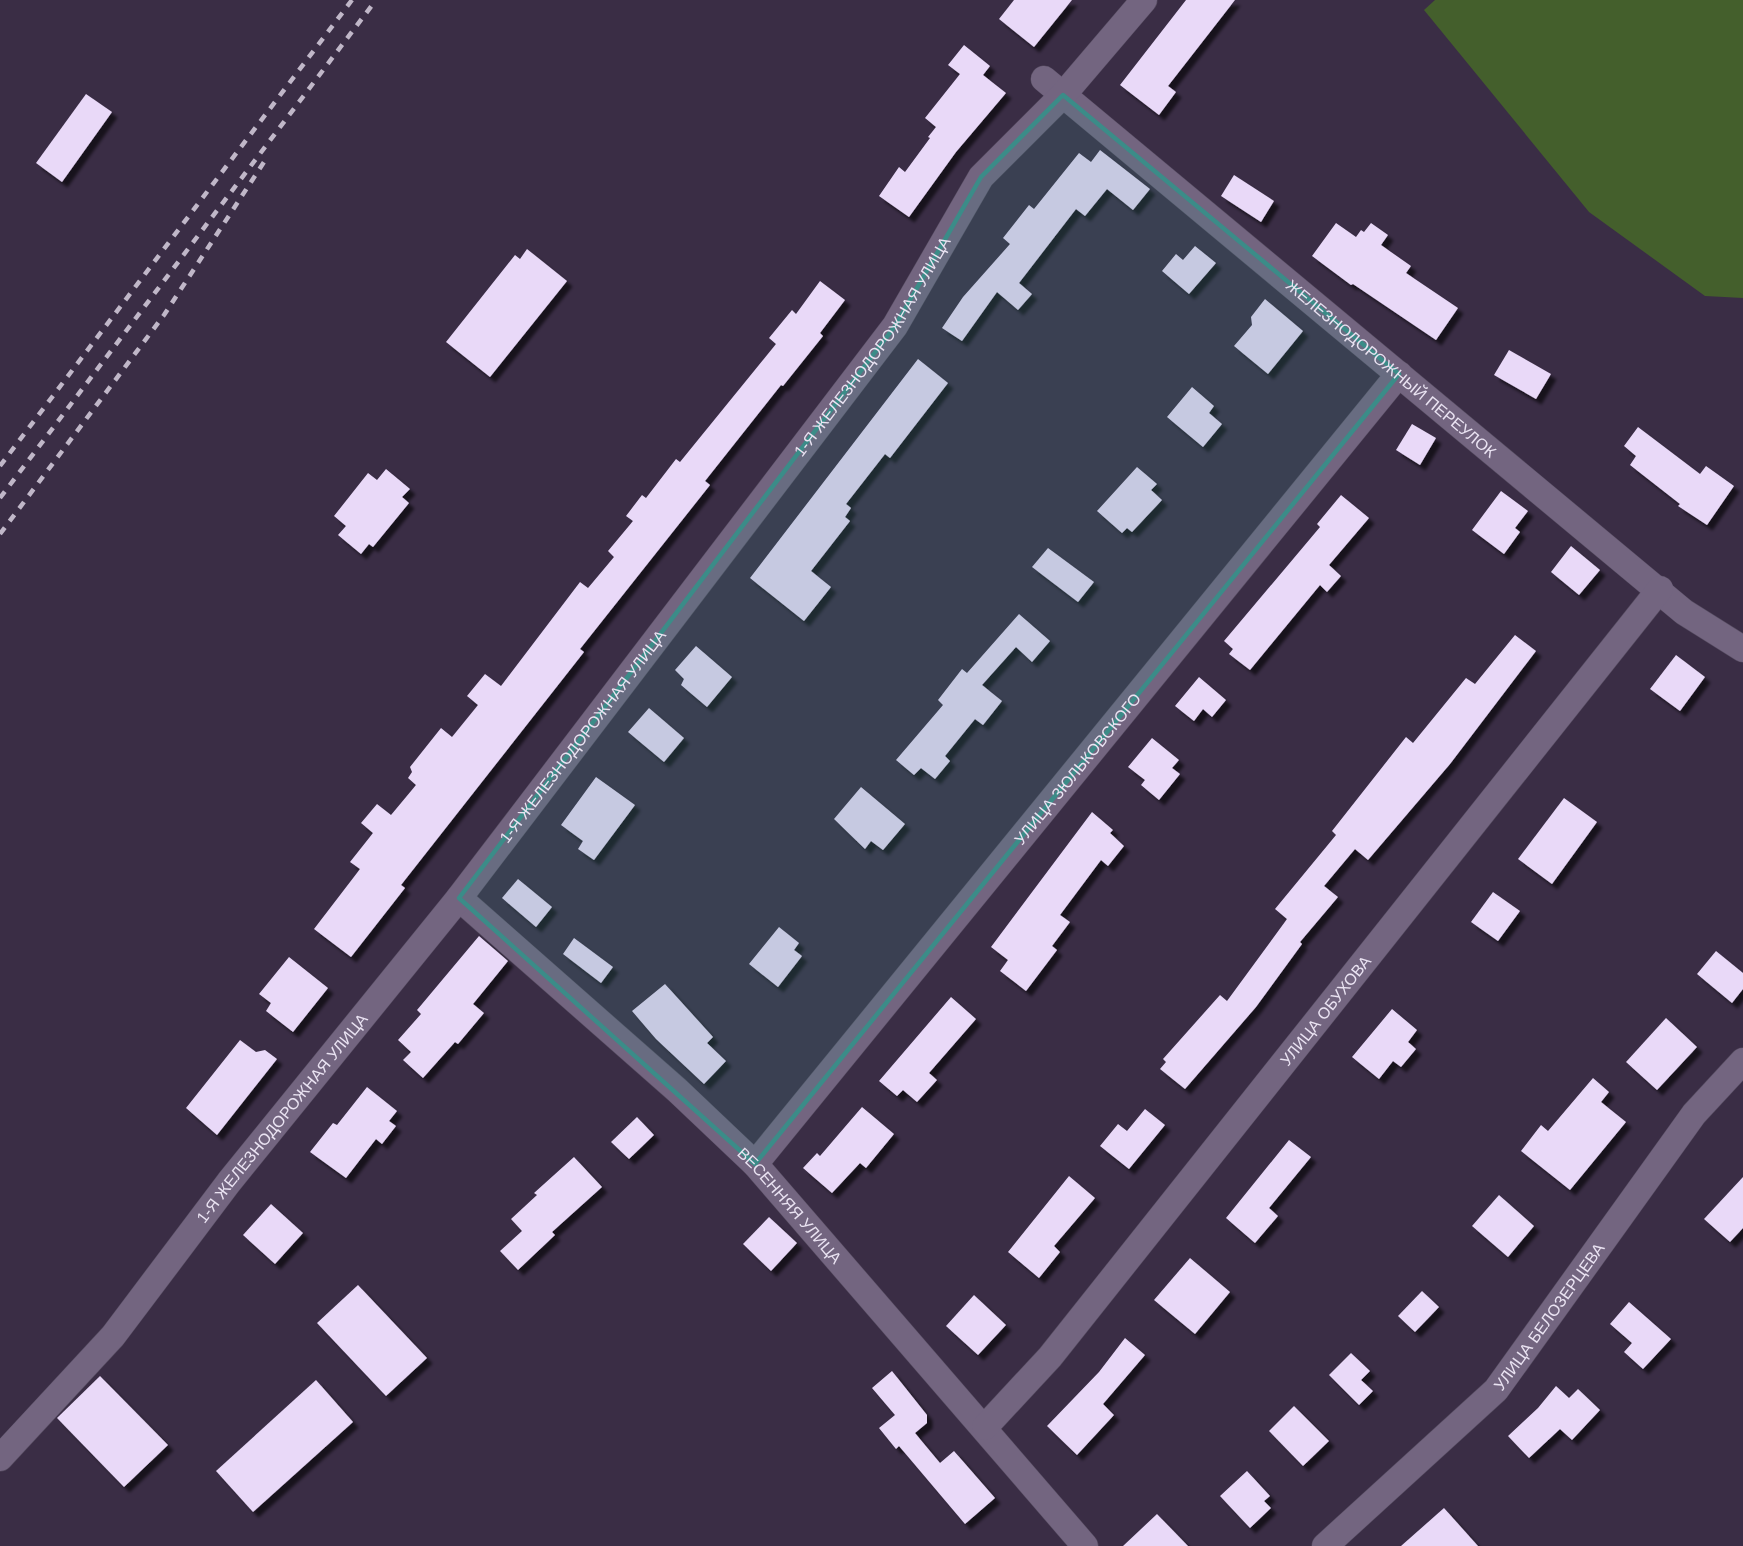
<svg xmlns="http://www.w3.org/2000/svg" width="1743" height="1546" viewBox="0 0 1743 1546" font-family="Arial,sans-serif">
  <defs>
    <filter id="shadow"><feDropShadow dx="5.5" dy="5.5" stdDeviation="1.5" flood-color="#0009"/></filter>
  </defs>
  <rect width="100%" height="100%" fill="#3a2d45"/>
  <!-- green -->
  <path fill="#445f2c" d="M 1435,0 L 1743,0 L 1743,298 L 1705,296 L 1589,212 L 1424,10 Z"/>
  <!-- building -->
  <g fill="#e9d9f8" filter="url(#shadow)">
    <path d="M 1014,0 L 1072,0 L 1034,47 L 999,19 Z"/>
    <path d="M 1186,0 L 1235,0 L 1168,86 L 1176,92 L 1159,115 L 1120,85 Z"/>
    <path d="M 964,45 L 990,66 L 983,75 L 1006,93 L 956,152 L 909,217 L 879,196 L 899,167 L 905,172 L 930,138 L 928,137 L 936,127 L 925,118 L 960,74 L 948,65 Z"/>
    <path d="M 86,94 L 112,112 L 62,182 L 36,163 Z"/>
    <path d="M 1100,150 L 1150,189 L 1133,210 L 1107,189 L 1085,216 L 1076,209 L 1019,283 L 1032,294 L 1018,310 L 997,292 L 962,341 L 942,328 L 963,297 L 1010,244 L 1003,238 L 1029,205 L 1034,209 L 1079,153 L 1091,162 Z"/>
    <path d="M 1234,175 L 1274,201 L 1261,222 L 1221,196 Z"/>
    <path d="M 1336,223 L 1356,237 L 1361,230 L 1364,232 L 1371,223 L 1388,235 L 1381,245 L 1411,266 L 1406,273 L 1458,308 L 1436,340 L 1353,284 L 1351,285 L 1312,256 Z"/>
    <path d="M 1195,246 L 1216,263 L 1189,294 L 1162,271 L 1176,254 L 1183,260 Z"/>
    <path d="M 527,249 L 567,281 L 490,377 L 446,342 L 515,255 L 520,259 Z"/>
    <path d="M 820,281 L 845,300 L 820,333 L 823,336 L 783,386 L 781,385 L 705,481 L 710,485 L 580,649 L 584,652 L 401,885 L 405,888 L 351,957 L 314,929 L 360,869 L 350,862 L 373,833 L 361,823 L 377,804 L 391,815 L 416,785 L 408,778 L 412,772 L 410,767 L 441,728 L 452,737 L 478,705 L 467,696 L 485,674 L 501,686 L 580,582 L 588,588 L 614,557 L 608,551 L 633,521 L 626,516 L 642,495 L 646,498 L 676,459 L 680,462 L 776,344 L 769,338 L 792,310 L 796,314 Z"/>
    <path d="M 1265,299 L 1303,331 L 1268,374 L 1234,346 L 1252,325 L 1251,317 Z"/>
    <path d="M 1509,350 L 1551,374 L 1536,399 L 1494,375 Z"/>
    <path d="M 918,359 L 948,383 L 890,458 L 885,454 L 846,504 L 851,508 L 845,517 L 850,521 L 811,571 L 831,587 L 804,621 L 750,578 Z"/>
    <path d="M 1192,387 L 1214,406 L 1209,413 L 1222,424 L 1203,447 L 1167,417 Z"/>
    <path d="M 1412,424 L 1436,438 L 1420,465 L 1396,450 Z"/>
    <path d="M 1638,427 L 1700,474 L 1706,466 L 1734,486 L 1707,525 L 1678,506 L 1680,504 L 1630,465 L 1636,456 L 1624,446 Z"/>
    <path d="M 1137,467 L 1157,484 L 1151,490 L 1162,500 L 1132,532 L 1127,528 L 1122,533 L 1097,511 Z"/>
    <path d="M 386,469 L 410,489 L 402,497 L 409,503 L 373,547 L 369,544 L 361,554 L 338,535 L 346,526 L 334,516 L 368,473 L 377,480 Z"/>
    <path d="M 1501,491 L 1528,511 L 1515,528 L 1520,532 L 1504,554 L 1472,530 Z"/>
    <path d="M 1341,495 L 1369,518 L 1329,565 L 1341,576 L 1327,592 L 1320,585 L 1250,670 L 1229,654 L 1233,649 L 1224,641 L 1320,527 L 1317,524 Z"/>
    <path d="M 1571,546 L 1600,570 L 1579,595 L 1551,572 Z"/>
    <path d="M 1048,548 L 1094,582 L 1078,602 L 1032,567 Z"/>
    <path d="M 1019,614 L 1050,641 L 1032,662 L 1016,647 L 982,685 L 1002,701 L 983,725 L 975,719 L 945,756 L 950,761 L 935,779 L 921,768 L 914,775 L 896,760 L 943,705 L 938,700 L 962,669 L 967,673 Z"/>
    <path d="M 1515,635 L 1536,651 L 1450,764 L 1368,860 L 1355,849 L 1324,886 L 1338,897 L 1300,942 L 1302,944 L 1256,1007 L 1185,1089 L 1160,1069 L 1166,1062 L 1163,1059 L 1220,995 L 1227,1001 L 1287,919 L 1275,909 L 1336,835 L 1332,831 L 1406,737 L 1413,743 L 1466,678 L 1475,684 Z"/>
    <path d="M 696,646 L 732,677 L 707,707 L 681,685 L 684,679 L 675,670 Z"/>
    <path d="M 1676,655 L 1705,677 L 1680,711 L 1650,689 Z"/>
    <path d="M 1199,677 L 1226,700 L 1212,717 L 1203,709 L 1194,721 L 1175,706 Z"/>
    <path d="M 649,708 L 684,738 L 664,762 L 628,732 Z"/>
    <path d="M 1152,738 L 1179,760 L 1172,768 L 1180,774 L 1159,800 L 1141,785 L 1145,780 L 1128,767 Z"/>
    <path d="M 596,777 L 635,805 L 594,860 L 578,849 L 583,841 L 561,825 Z"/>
    <path d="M 861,787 L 905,824 L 883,850 L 871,841 L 865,849 L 834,819 Z"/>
    <path d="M 1564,798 L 1597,822 L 1552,884 L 1518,859 Z"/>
    <path d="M 1092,812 L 1113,830 L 1110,833 L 1124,846 L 1108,866 L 1101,860 L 1060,915 L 1070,922 L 1052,946 L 1057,950 L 1026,991 L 1000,971 L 1008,960 L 991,947 Z"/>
    <path d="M 518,879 L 552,907 L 536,927 L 502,898 Z"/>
    <path d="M 1493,892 L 1520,911 L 1498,941 L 1471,922 Z"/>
    <path d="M 779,927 L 799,943 L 794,950 L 802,956 L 778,987 L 749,964 Z"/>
    <path d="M 479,936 L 508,961 L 473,1004 L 484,1013 L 458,1044 L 455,1042 L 423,1078 L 403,1060 L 411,1052 L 398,1040 L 421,1014 L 417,1010 Z"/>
    <path d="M 574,938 L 613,967 L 601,983 L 563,954 Z"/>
    <path d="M 1716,951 L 1743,973 L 1743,989 L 1732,1003 L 1697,974 Z"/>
    <path d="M 289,957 L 328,988 L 293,1032 L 266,1011 L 271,1003 L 259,994 Z"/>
    <path d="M 665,984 L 713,1037 L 707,1043 L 726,1061 L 704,1084 L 656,1039 L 632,1011 Z"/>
    <path d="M 951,997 L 976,1019 L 929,1073 L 937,1080 L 917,1102 L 903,1090 L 897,1096 L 879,1081 Z"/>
    <path d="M 1392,1009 L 1417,1030 L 1408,1042 L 1416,1049 L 1401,1067 L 1393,1061 L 1379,1079 L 1352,1057 Z"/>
    <path d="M 1666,1018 L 1697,1047 L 1657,1090 L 1626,1062 Z"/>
    <path d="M 240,1040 L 256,1052 L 265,1050 L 277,1059 L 217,1135 L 186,1108 Z"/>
    <path d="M 1593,1078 L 1609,1092 L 1601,1102 L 1626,1122 L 1570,1190 L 1521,1151 L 1541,1125 L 1548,1131 Z"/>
    <path d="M 367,1087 L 397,1111 L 389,1121 L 396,1126 L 382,1144 L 376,1139 L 346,1178 L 310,1152 L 333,1123 L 337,1125 Z"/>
    <path d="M 862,1107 L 894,1134 L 866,1168 L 860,1163 L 832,1193 L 803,1168 L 817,1153 L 820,1156 Z"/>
    <path d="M 1145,1109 L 1165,1125 L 1129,1169 L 1100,1146 L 1118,1124 L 1127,1131 Z"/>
    <path d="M 637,1117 L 654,1135 L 629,1159 L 611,1142 Z"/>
    <path d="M 1289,1140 L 1311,1157 L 1269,1208 L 1278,1216 L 1255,1243 L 1226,1218 Z"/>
    <path d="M 574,1157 L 602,1187 L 552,1232 L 555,1235 L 518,1270 L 500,1251 L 522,1231 L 511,1219 L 537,1195 L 534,1193 Z"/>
    <path d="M 1069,1176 L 1095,1198 L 1054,1246 L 1060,1252 L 1039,1278 L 1008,1252 Z"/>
    <path d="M 1743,1177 L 1743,1228 L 1730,1242 L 1704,1219 Z"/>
    <path d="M 1499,1195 L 1534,1226 L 1508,1257 L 1472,1226 Z"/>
    <path d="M 271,1204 L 303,1233 L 275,1264 L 243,1235 Z"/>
    <path d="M 769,1217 L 797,1243 L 771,1271 L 743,1244 Z"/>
    <path d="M 1190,1258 L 1230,1292 L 1195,1334 L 1154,1300 Z"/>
    <path d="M 358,1285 L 427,1358 L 386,1396 L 317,1323 Z"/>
    <path d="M 1422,1291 L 1439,1307 L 1415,1332 L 1398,1316 Z"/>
    <path d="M 974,1295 L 1006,1325 L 978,1355 L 946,1326 Z"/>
    <path d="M 1629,1302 L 1671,1339 L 1643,1369 L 1624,1352 L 1632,1343 L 1610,1324 Z"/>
    <path d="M 1125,1338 L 1145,1355 L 1103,1404 L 1114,1415 L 1077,1455 L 1047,1426 L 1099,1372 Z"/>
    <path d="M 1351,1353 L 1370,1371 L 1361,1380 L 1373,1391 L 1359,1405 L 1329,1375 Z"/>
    <path d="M 892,1371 L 927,1415 L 927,1423 L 915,1433 L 940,1463 L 954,1451 L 995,1498 L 965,1524 L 899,1446 L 896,1449 L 879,1428 L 895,1415 L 872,1388 Z"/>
    <path d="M 100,1376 L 168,1445 L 124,1487 L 57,1418 Z"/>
    <path d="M 316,1380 L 353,1422 L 253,1512 L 216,1471 Z"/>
    <path d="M 1556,1386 L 1569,1398 L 1578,1389 L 1600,1410 L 1572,1440 L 1560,1429 L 1529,1458 L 1508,1436 L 1538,1408 Z"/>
    <path d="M 1294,1406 L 1329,1441 L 1303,1466 L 1269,1431 Z"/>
    <path d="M 1247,1471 L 1270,1496 L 1264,1501 L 1271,1508 L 1250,1528 L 1220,1496 Z"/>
    <path d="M 1444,1508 L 1478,1546 L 1401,1546 Z"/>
    <path d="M 1157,1514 L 1188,1546 L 1123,1546 Z"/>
  </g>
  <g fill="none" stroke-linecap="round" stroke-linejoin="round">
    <defs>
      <g id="street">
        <path id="s1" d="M 1044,79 L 1684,612 L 1743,649"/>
        <path id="s2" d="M 459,898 L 677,1090 L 755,1164 L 1085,1546"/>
        <path id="s3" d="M 755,1164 L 1399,374"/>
        <path id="s4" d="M 985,1427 L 1050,1357 L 1660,589"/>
        <path id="s5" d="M 0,1458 L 113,1336 L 229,1182 L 459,898 L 895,326 L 981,177 L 1063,95 L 1144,0"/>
        <path id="s6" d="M 1325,1546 L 1496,1390 L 1694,1114 L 1743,1061"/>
      </g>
    </defs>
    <!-- street casing -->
    <use href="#street" stroke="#554b5f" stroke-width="27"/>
    <!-- street -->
    <use href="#street" stroke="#736580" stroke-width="26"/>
    <!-- rail -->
    <g stroke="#c0b7c8" stroke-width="4.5" stroke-dasharray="8 8" stroke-linecap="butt">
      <path d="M 0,466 L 352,0"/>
      <path d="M 0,498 L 376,0"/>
      <path d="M 0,534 L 164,315 L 268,156"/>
    </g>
  </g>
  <!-- marked area -->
  <path fill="#3b8c88" fill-opacity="0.2" stroke="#3b8c88" stroke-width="4.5" stroke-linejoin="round" d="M 1063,95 L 1399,374 L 755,1164 L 459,898 L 895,326 L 981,177 Z"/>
  <g text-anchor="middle" stroke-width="6" stroke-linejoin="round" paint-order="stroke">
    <!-- street labels -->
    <g font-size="16" fill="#eae3f2" stroke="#1e1924">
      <text dy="6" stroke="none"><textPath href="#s5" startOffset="1414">1-Я ЖЕЛЕЗНОДОРОЖНАЯ УЛИЦА</textPath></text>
      <text dy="6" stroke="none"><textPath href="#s1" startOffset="452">ЖЕЛЕЗНОДОРОЖНЫЙ ПЕРЕУЛОК</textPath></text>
      <text dy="6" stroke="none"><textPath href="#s5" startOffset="928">1-Я ЖЕЛЕЗНОДОРОЖНАЯ УЛИЦА</textPath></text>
      <text dy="6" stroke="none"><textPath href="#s3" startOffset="510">УЛИЦА ЗЮЛЬКОВСКОГО</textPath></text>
      <text dy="6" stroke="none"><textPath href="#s4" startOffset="538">УЛИЦА ОБУХОВА</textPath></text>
      <text dy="6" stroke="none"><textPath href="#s5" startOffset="442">1-Я ЖЕЛЕЗНОДОРОЖНАЯ УЛИЦА</textPath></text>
      <text dy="6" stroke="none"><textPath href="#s2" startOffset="452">ВЕСЕННЯЯ УЛИЦА</textPath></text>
      <text dy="6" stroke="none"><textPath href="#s6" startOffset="322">УЛИЦА БЕЛОЗЕРЦЕВА</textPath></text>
    </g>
  </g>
</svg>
